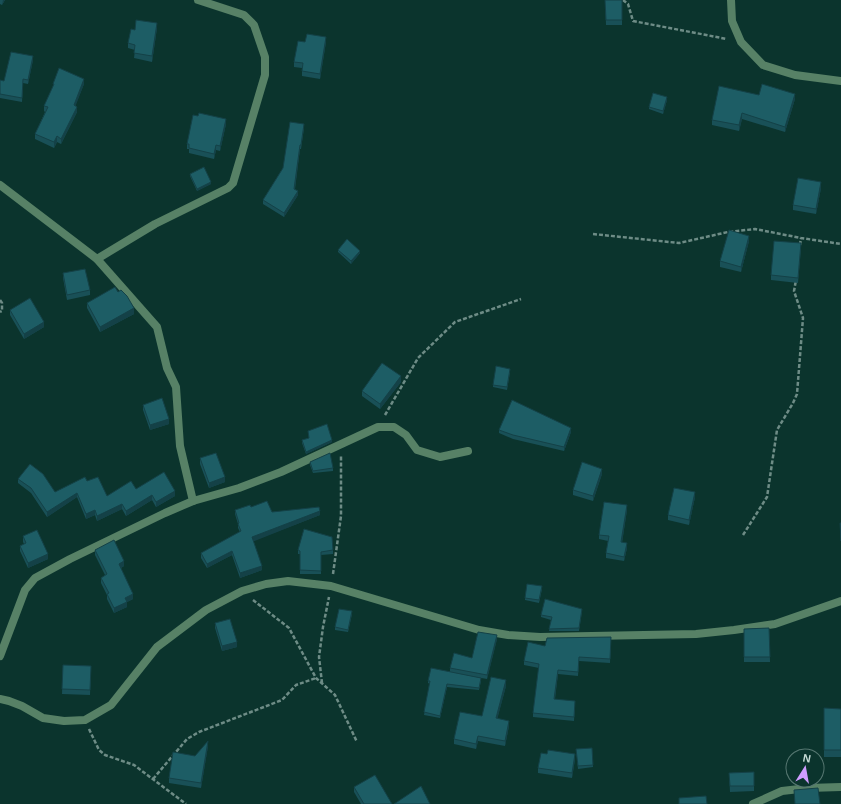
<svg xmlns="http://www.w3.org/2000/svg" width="841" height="804" viewBox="0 0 841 804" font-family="Arial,sans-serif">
  <rect width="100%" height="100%" fill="#0b342d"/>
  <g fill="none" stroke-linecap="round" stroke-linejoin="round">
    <!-- path -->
    <g stroke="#6e8c86" stroke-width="2.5" stroke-dasharray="4 2" stroke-linecap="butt">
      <path d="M 623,0 L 628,4 L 633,21 L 727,39"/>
      <path d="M 593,234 L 679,243 L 728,232 L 755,229 L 801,238 L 841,244"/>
      <path d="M 800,245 L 801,238"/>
      <path d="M 0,300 L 2,303 L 2,311 L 0,312"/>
      <path d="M 385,415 L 418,358 L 455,322 L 521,299"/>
      <path d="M 743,535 L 767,497 L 777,430 L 793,403 L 797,394 L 803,318 L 794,291 L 796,280"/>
      <path d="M 333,574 L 341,516 L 341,456"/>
      <path d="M 253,600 L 289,628 L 316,678 L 335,695 L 357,742"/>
      <path d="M 322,683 L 319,657 L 323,627 L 329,597"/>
      <path d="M 89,729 L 99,750 L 105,755 L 134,765 L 186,804"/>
      <path d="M 153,779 L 187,739 L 199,732 L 282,700 L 296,685 L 316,678"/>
    </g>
    <!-- minor -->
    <g stroke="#578166" stroke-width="8">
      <path d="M 731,0 L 732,21 L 741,42 L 763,65 L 795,75 L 841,81"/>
      <path d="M 0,185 L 97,259 L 157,327 L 167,368 L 176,387 L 180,446 L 193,501"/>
      <path d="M 97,259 L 155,224 L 228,188 L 233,183 L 265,75 L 265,57 L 254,25 L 244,15 L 198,0"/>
      <path d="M 0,656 L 25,590 L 35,578 L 70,559 L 165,513 L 193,501 L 239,488 L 281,472 L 378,427 L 394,427 L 406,435 L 417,450 L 440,457 L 468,451"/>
      <path d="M 0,699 L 9,701 L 22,706 L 43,718 L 64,721 L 85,720 L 111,705 L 157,647 L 206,610 L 242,591 L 266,584 L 288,581 L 331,586 L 479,630 L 508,635 L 540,637 L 696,634 L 734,630 L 775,624 L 841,601"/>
      <path d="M 753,804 L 782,791 L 808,788 L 841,787"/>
    </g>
  </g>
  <!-- wall -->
  <g fill="#195057">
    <path d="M 0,0 L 5,0 L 2,5 L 0,4 Z"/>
    <path d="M 605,0 L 622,0 L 622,25 L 606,25 Z"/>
    <path d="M 157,28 L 152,62 L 134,58 L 135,50 L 128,48 L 128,43 L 135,30 Z"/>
    <path d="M 305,42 L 326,42 L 320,79 L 302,76 L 302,68 L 294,67 L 294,62 Z"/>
    <path d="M 33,60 L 28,84 L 23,83 L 22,102 L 0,98 L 0,80 L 4,81 Z"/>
    <path d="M 53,84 L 84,84 L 75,106 L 77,112 L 61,144 L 57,142 L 54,148 L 35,139 L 35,134 L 45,112 L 44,111 L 44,106 L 53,87 Z"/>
    <path d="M 759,95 L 795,99 L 785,132 L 742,119 L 739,131 L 712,125 L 712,120 Z"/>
    <path d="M 667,100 L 663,114 L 649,109 L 649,107 Z"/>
    <path d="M 226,124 L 220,151 L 216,150 L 214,159 L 189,153 L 189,149 L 187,149 L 187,144 Z"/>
    <path d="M 304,128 L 301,149 L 300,149 L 295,189 L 298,195 L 284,217 L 263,204 L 263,200 L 283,168 Z"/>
    <path d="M 190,174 L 211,184 L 197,191 L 190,176 Z"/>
    <path d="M 821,188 L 816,214 L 793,210 L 793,205 Z"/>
    <path d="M 749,241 L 741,272 L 720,267 L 720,261 Z"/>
    <path d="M 801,248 L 798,283 L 771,280 L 771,275 Z"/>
    <path d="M 338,250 L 360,253 L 351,264 L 338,252 Z"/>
    <path d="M 63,273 L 90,290 L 90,295 L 67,300 L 63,278 Z"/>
    <path d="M 118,292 L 134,314 L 100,332 L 87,308 L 87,303 Z"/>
    <path d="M 10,310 L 44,327 L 24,339 L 10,315 Z"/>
    <path d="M 510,372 L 507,390 L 493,387 L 493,385 Z"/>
    <path d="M 401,382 L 380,409 L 362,396 L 362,391 Z"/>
    <path d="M 143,405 L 169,424 L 150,430 L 143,410 Z"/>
    <path d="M 499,430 L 571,432 L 564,451 L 513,439 L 499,433 Z"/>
    <path d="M 308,431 L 332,442 L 306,454 L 302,443 L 302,440 L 309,438 Z"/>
    <path d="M 200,458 L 225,482 L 209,488 L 200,464 Z"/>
    <path d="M 310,462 L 333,468 L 333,471 L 313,473 L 310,465 Z"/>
    <path d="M 602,474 L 593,501 L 573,495 L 573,490 Z"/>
    <path d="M 18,479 L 55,492 L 87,481 L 107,496 L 136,489 L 175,496 L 156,507 L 152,500 L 126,516 L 122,509 L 97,521 L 95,515 L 86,519 L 77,497 L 47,517 L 31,493 L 18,483 Z"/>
    <path d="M 695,497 L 689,525 L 668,520 L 668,515 Z"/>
    <path d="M 251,507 L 272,512 L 320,515 L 253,541 L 262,570 L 240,578 L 232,555 L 207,568 L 201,558 L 201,553 L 240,532 L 238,528 L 238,524 L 235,514 L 235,510 Z"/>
    <path d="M 627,510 L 622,543 L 627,548 L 624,561 L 606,558 L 606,553 L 608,541 L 599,539 L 599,535 Z"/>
    <path d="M 23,536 L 48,559 L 28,568 L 20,551 L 20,546 L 24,544 L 23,542 Z"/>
    <path d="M 95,550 L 124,566 L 121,568 L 133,599 L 127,602 L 127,607 L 114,613 L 107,599 L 107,595 L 101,583 L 101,578 L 105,575 L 95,555 Z"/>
    <path d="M 298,550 L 333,550 L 333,554 L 321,555 L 321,574 L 300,574 L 300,554 L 298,554 Z"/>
    <path d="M 542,589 L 539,603 L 525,600 L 525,598 Z"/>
    <path d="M 582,611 L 579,631 L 549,631 L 551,620 L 541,617 L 541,615 Z"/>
    <path d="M 352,614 L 348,632 L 335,630 L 335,627 Z"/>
    <path d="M 215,623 L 237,647 L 222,651 L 215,628 Z"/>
    <path d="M 769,628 L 770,662 L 744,662 L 744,629 Z"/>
    <path d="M 611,637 L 610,663 L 579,661 L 578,676 L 558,674 L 555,699 L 575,705 L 574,721 L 533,717 L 533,713 L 539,668 L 524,665 L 524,661 L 545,646 Z"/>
    <path d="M 497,639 L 487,679 L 453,673 L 481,681 L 479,690 L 447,687 L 440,718 L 424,715 L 430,684 L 428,683 L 428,681 L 450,672 L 450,668 L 472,658 Z"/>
    <path d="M 63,665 L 91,666 L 90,695 L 62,694 Z"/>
    <path d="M 506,686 L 497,719 L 509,726 L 505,746 L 478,741 L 476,749 L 454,744 L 454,739 L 482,716 Z"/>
    <path d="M 824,708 L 841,709 L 841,757 L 824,757 Z"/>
    <path d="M 208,746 L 201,788 L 169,783 L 169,778 Z"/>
    <path d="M 576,749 L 593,765 L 593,767 L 578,769 Z"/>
    <path d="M 547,754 L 575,759 L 572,778 L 538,773 L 538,768 Z"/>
    <path d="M 754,772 L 754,791 L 730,792 L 729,773 Z"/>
    <path d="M 354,787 L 392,804 L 361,804 L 354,792 Z"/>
  </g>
  <!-- shaded-wall -->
  <g fill="#144147">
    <path d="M 3,0 L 5,0 L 2,5 Z"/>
    <path d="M 157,23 L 157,28 L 152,62 L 152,56 Z"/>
    <path d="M 326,37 L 326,42 L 320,79 L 320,74 Z"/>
    <path d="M 33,56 L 33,60 L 28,84 L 28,80 Z"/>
    <path d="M 84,79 L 84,84 L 74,110 L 74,105 Z"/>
    <path d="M 795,94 L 795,99 L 785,132 L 785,127 Z"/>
    <path d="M 667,97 L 667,100 L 663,114 L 663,111 Z"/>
    <path d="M 77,107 L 77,112 L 61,144 L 61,139 Z"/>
    <path d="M 742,113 L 742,119 L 739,131 L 739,125 Z"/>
    <path d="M 226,119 L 226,124 L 220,151 L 220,146 Z"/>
    <path d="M 57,136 L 57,142 L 54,148 L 54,142 Z"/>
    <path d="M 216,145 L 216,150 L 214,159 L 214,154 Z"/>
    <path d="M 300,145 L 300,149 L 294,193 L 294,189 Z"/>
    <path d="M 211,182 L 211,184 L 197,191 L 197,189 Z"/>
    <path d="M 821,182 L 821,188 L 816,214 L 816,209 Z"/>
    <path d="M 298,191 L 298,195 L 284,217 L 284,213 Z"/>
    <path d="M 749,236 L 749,241 L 741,272 L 741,267 Z"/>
    <path d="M 360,251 L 360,253 L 351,264 L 351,261 Z"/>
    <path d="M 134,308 L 134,314 L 100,332 L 100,327 Z"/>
    <path d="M 44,322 L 44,327 L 24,339 L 24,334 Z"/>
    <path d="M 401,376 L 401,382 L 380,409 L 380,404 Z"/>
    <path d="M 169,419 L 169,424 L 150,430 L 150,425 Z"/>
    <path d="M 571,428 L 571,432 L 564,451 L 564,447 Z"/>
    <path d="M 332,440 L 332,442 L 306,454 L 306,452 Z"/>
    <path d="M 602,469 L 602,474 L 593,501 L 593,496 Z"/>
    <path d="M 225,477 L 225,482 L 209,488 L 209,483 Z"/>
    <path d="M 175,491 L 175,496 L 156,507 L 156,502 Z"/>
    <path d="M 695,492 L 695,497 L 689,525 L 689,520 Z"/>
    <path d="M 77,493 L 77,497 L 47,517 L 47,512 Z"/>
    <path d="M 152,495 L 152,500 L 126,516 L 126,511 Z"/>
    <path d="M 122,504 L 122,509 L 97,521 L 97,516 Z"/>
    <path d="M 627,505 L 627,510 L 621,547 L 621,542 Z"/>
    <path d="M 95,510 L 95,515 L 86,519 L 86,514 Z"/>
    <path d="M 320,511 L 320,515 L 252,542 L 252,537 Z"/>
    <path d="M 627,543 L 627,548 L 624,561 L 624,557 Z"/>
    <path d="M 232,551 L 232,555 L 207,568 L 207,564 Z"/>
    <path d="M 48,554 L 48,559 L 28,568 L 28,563 Z"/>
    <path d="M 124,561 L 124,566 L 119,569 L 119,564 Z"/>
    <path d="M 262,566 L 262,570 L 240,578 L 240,573 Z"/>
    <path d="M 133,594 L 133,599 L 125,603 L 125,598 Z"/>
    <path d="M 127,602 L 127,607 L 114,613 L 114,608 Z"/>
    <path d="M 497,635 L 497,639 L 487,679 L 487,675 Z"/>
    <path d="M 237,642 L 237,647 L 222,651 L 222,646 Z"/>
    <path d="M 558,670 L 558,674 L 554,703 L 554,699 Z"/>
    <path d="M 506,680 L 506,686 L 496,724 L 496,718 Z"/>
    <path d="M 447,684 L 447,687 L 440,718 L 440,716 Z"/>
    <path d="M 509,721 L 509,726 L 505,746 L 505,741 Z"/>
    <path d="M 478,736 L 478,741 L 476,749 L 476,744 Z"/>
    <path d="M 208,741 L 208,746 L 201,788 L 201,783 Z"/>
    <path d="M 575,754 L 575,759 L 572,778 L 572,773 Z"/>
  </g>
  <!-- building -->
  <g fill="#1d5d65" stroke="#144147">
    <path d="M 605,0 L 622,0 L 622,20 L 606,20 Z"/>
    <path d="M 136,20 L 157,23 L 152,56 L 134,53 L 135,45 L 128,43 L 131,29 L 135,30 Z"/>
    <path d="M 307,34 L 326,37 L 320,74 L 302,71 L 303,63 L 294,62 L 298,41 L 305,42 Z"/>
    <path d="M 11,52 L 33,56 L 28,80 L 23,79 L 22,98 L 0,94 L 0,80 L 4,81 Z"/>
    <path d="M 59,68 L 84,79 L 74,105 L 77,107 L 61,139 L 57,136 L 54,142 L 35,134 L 48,107 L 44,106 L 54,84 L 53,84 Z"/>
    <path d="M 762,84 L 795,94 L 785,127 L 742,113 L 739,125 L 712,120 L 719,86 L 759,95 Z"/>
    <path d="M 653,93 L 667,97 L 663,111 L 649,107 Z"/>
    <path d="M 199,113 L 226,119 L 220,146 L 216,145 L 214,154 L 189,148 L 189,144 L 187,144 L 193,115 L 198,116 Z"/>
    <path d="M 290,122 L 304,124 L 301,145 L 300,145 L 294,189 L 298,191 L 284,213 L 263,200 L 283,168 Z"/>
    <path d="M 204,167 L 211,182 L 197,189 L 190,174 Z"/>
    <path d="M 798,178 L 821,182 L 816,209 L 793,205 Z"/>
    <path d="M 729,230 L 749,236 L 741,267 L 720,261 Z"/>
    <path d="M 347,239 L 360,251 L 351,261 L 338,250 Z"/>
    <path d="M 774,241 L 801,243 L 798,278 L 771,275 Z"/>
    <path d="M 85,269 L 90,290 L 67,295 L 63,273 Z"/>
    <path d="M 115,287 L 118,292 L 121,290 L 127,296 L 134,308 L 100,327 L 87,303 Z"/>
    <path d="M 30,298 L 44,322 L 24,334 L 10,310 Z"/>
    <path d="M 382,363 L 401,376 L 380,404 L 362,391 Z"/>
    <path d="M 496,366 L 510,369 L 507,387 L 493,385 Z"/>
    <path d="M 162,398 L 169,419 L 150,425 L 143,405 Z"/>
    <path d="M 512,400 L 571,428 L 564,447 L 513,435 L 499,430 Z"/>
    <path d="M 327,424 L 332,440 L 306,452 L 302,440 L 309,438 L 308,431 Z"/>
    <path d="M 216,453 L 225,477 L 209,483 L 200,458 Z"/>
    <path d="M 330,453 L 333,468 L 313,471 L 310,462 Z"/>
    <path d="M 582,462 L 602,469 L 593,496 L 573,490 Z"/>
    <path d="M 30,464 L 43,474 L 55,492 L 85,477 L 87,481 L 98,477 L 107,496 L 131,481 L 136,489 L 164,472 L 175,491 L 156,502 L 152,495 L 126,511 L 122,504 L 97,516 L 95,510 L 86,514 L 77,493 L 47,512 L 31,488 L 18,479 Z"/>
    <path d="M 674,488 L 695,492 L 689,520 L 668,515 Z"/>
    <path d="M 267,501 L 272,512 L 319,507 L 320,511 L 252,537 L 262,566 L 240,573 L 232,551 L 207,564 L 201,553 L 241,531 L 238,524 L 239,523 L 235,510 L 250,505 L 251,507 Z"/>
    <path d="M 604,502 L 627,505 L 621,542 L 627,543 L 624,557 L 606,553 L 609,536 L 599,535 Z"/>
    <path d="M 840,523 L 841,523 L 841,541 Z"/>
    <path d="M 304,529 L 332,537 L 333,550 L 321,552 L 321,571 L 300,570 L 300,551 L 298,550 Z"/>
    <path d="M 37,530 L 48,554 L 28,563 L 20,546 L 26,543 L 23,536 Z"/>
    <path d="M 114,540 L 124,561 L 119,564 L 133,594 L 125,598 L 127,602 L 114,608 L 107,594 L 109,593 L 101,578 L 107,574 L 95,550 Z"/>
    <path d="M 527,584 L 542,586 L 539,600 L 525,598 Z"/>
    <path d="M 545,599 L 582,609 L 579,628 L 549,629 L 552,617 L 541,615 Z"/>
    <path d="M 339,609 L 352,611 L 348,630 L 335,627 Z"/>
    <path d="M 230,619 L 237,642 L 222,646 L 215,623 Z"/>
    <path d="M 769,628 L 770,657 L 744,657 L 744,629 Z"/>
    <path d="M 478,632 L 497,635 L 487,675 L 450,668 L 454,653 L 472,658 Z"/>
    <path d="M 611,637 L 610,659 L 579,657 L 578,672 L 558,670 L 554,699 L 575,701 L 574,717 L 533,713 L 539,664 L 524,661 L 528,642 L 545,646 L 547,638 Z"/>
    <path d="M 63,665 L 91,666 L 90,690 L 62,689 Z"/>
    <path d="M 431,668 L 481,678 L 479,688 L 447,684 L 440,716 L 424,712 L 430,681 L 428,681 Z"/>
    <path d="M 491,677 L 506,680 L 496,718 L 509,721 L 505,741 L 478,736 L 476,744 L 454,739 L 460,712 L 482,716 Z"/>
    <path d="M 824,708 L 841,709 L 841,750 L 824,750 Z"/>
    <path d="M 208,741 L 201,783 L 169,778 L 173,752 L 195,756 Z"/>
    <path d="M 592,748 L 593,765 L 578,766 L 576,749 Z"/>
    <path d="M 548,750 L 575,754 L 572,773 L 538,768 L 541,753 L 547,754 Z"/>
    <path d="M 754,772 L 754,786 L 730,786 L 729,773 Z"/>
    <path d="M 375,775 L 392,804 L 364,804 L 354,787 Z"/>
    <path d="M 421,786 L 430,804 L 394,804 Z"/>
    <path d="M 818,788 L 820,804 L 795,804 L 794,790 Z"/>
    <path d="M 706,796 L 707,804 L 679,804 L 679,798 Z"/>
  </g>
  <!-- north arrow -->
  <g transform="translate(805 768) rotate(11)"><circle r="19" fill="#0b342d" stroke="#567771"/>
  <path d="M0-3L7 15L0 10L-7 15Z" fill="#cf9dff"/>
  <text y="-6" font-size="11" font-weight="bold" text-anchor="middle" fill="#c6dbd6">N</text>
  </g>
</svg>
